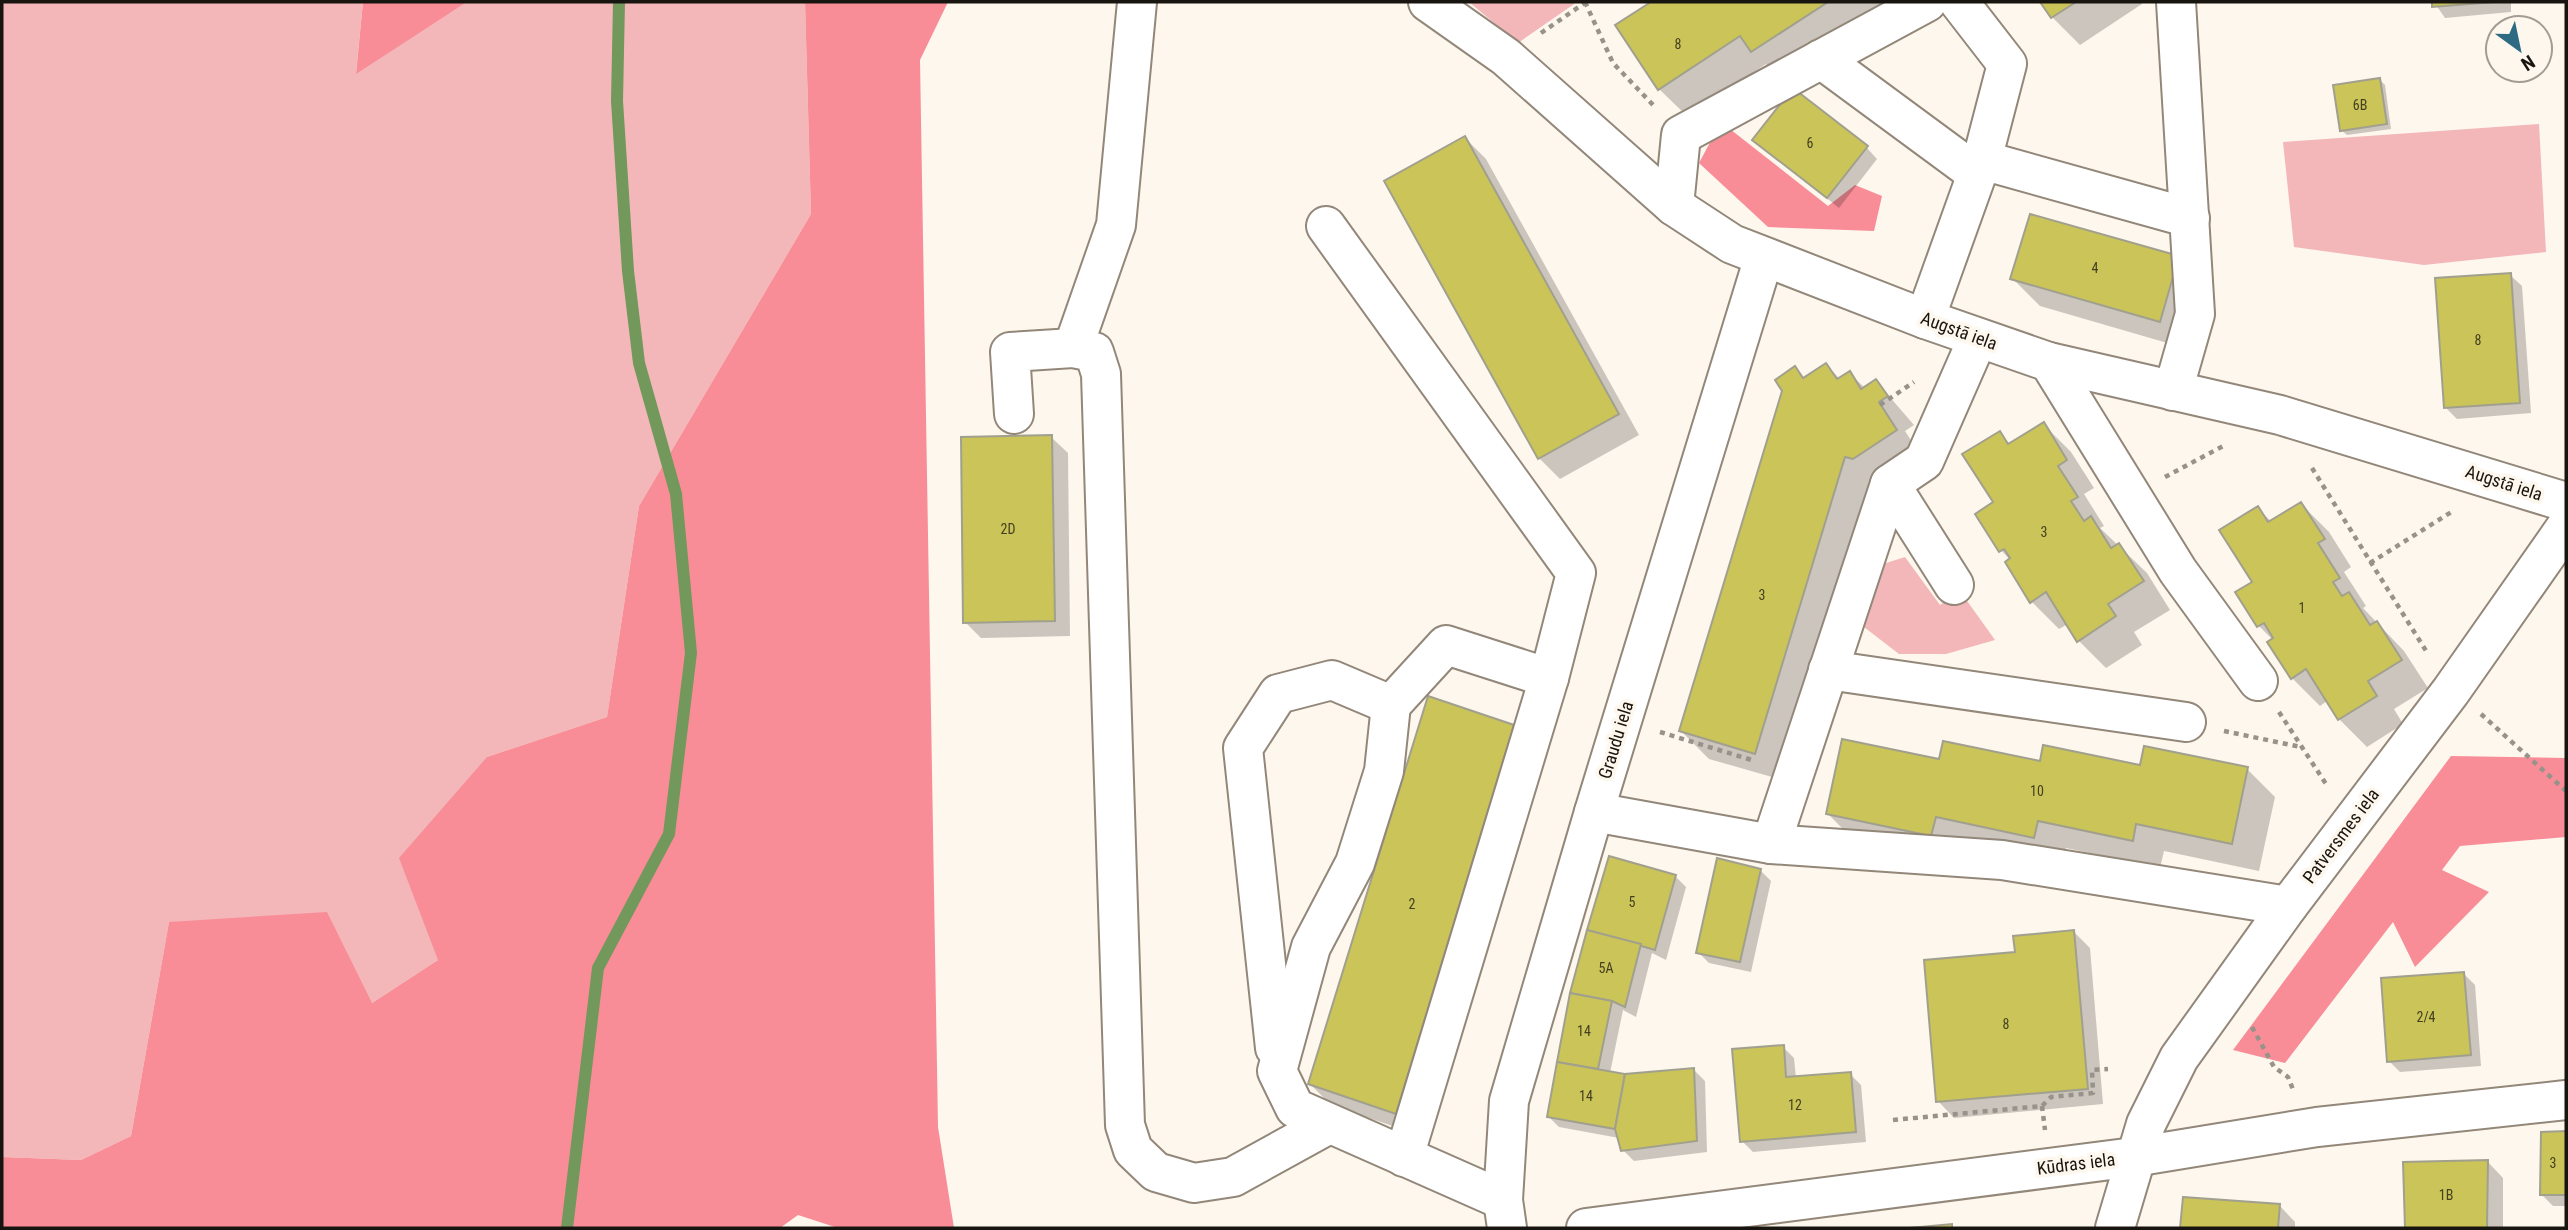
<svg xmlns="http://www.w3.org/2000/svg" width="2568" height="1230" viewBox="0 0 2568 1230" font-family="'Roboto Condensed',sans-serif">
  <rect width="100%" height="100%" fill="#fef7ed"/>
  <!-- green -->
  <g fill="#f3b7ba">
    <path d="M 2,2 L 363,2 L 356,73 L 467,2 L 805,2 L 811,214 L 639,506 L 607,717 L 487,757 L 438,960 L 372,1003 L 169,922 L 131,1136 L 81,1160 L 2,1157 Z"/>
    <path d="M 1469,2 L 1577,2 L 1518,43 Z"/>
    <path d="M 2539,124 L 2546,252 L 2424,265 L 2294,247 L 2283,142 Z"/>
    <path d="M 1905,557 L 1940,605 L 1960,591 L 1995,640 L 1946,654 L 1899,654 L 1864,627 L 1883,564 Z"/>
  </g>
  <!-- forest -->
  <g fill="#f88d97">
    <path d="M 363,2 L 467,2 L 356,74 Z"/>
    <path d="M 805,2 L 948,2 L 920,60 L 938,1127 L 954,1228 L 838,1228 L 798,1215 L 780,1228 L 2,1228 L 2,1157 L 81,1160 L 131,1136 L 169,922 L 327,912 L 372,1003 L 438,960 L 399,858 L 487,757 L 607,717 L 639,506 L 811,214 Z"/>
    <path d="M 1721,122 L 1828,206 L 1855,185 L 1882,196 L 1874,231 L 1768,227 L 1699,163 Z"/>
    <path d="M 2451,756 L 2566,758 L 2566,837 L 2460,846 L 2442,870 L 2489,892 L 2415,967 L 2393,922 L 2285,1063 L 2233,1050 Z"/>
  </g>
  <!-- shadow -->
  <g fill="#0003">
    <path d="M 1654,2 L 1897,2 L 1781,79 L 1766,64 L 1687,116 L 1659,89 L 1618,25 Z"/>
    <path d="M 2042,2 L 2141,2 L 2142,4 L 2080,45 L 2052,17 Z"/>
    <path d="M 2434,2 L 2511,2 L 2511,12 L 2445,18 Z"/>
    <path d="M 2380,80 L 2385,85 L 2391,129 L 2347,135 L 2341,130 Z"/>
    <path d="M 1465,138 L 1486,159 L 1639,435 L 1560,479 L 1539,458 Z"/>
    <path d="M 1754,140 L 1867,148 L 1877,159 L 1839,208 Z"/>
    <path d="M 2178,258 L 2188,349 L 2040,306 L 2012,278 Z"/>
    <path d="M 2510,275 L 2522,286 L 2531,413 L 2457,419 L 2446,408 Z"/>
    <path d="M 1826,365 L 1840,379 L 1849,373 L 1865,388 L 1876,381 L 1914,425 L 1905,431 L 1923,459 L 1783,780 L 1709,759 L 1681,731 L 1795,369 L 1805,379 Z"/>
    <path d="M 2043,424 L 2071,452 L 2094,488 L 2084,494 L 2104,526 L 2100,528 L 2147,573 L 2170,610 L 2134,632 L 2142,645 L 2106,668 L 2078,640 L 2068,624 L 2059,629 L 2031,601 L 2010,560 L 2001,550 L 1995,503 L 1999,433 L 2011,445 Z"/>
    <path d="M 1051,437 L 1068,453 L 1070,636 L 981,638 L 965,622 Z"/>
    <path d="M 2301,504 L 2329,532 L 2351,567 L 2344,572 L 2366,606 L 2363,608 L 2404,651 L 2428,688 L 2394,709 L 2403,724 L 2367,747 L 2339,719 L 2327,701 L 2320,706 L 2292,678 L 2273,640 L 2259,626 L 2238,593 L 2254,583 L 2257,508 L 2272,522 Z"/>
    <path d="M 1513,726 L 1534,747 L 1416,1134 L 1331,1105 L 1310,1084 Z"/>
    <path d="M 1940,761 L 2247,769 L 2275,797 L 2259,871 L 2164,851 L 2160,868 L 2066,848 L 2062,865 L 1856,842 L 1828,814 Z"/>
    <path d="M 1760,870 L 1771,881 L 1751,972 L 1709,963 L 1698,952 Z"/>
    <path d="M 1675,876 L 1686,887 L 1666,960 L 1652,953 L 1636,1017 L 1623,1010 L 1610,1073 L 1625,1076 L 1694,1070 L 1705,1081 L 1707,1152 L 1634,1161 L 1623,1150 L 1619,1138 L 1559,1127 L 1548,1116 L 1572,993 Z"/>
    <path d="M 2074,932 L 2090,948 L 2103,1104 L 1954,1118 L 1938,1101 L 2017,954 Z"/>
    <path d="M 2464,974 L 2475,985 L 2481,1066 L 2400,1072 L 2389,1061 Z"/>
    <path d="M 1783,1047 L 1794,1058 L 1796,1078 L 1850,1074 L 1861,1085 L 1866,1142 L 1753,1152 L 1742,1141 Z"/>
    <path d="M 2543,1133 L 2566,1133 L 2566,1206 L 2553,1206 L 2542,1195 Z"/>
    <path d="M 2487,1161 L 2503,1178 L 2503,1228 L 2407,1228 L 2405,1163 Z"/>
    <path d="M 2185,1198 L 2279,1205 L 2295,1222 L 2295,1228 L 2182,1228 Z"/>
  </g>
  <g fill="none" stroke-linecap="round" stroke-linejoin="round">
    <!-- stream -->
    <path stroke="#72985b" stroke-width="12" d="M 567,1228 L 598,968 L 669,834 L 691,653 L 676,494 L 639,363 L 628,271 L 617,101 L 619,2"/>
  </g>
  <!-- building -->
  <g fill="#cbc458" stroke="#a1a08e" stroke-width="2">
    <path d="M 1651,2 L 1828,2 L 1751,52 L 1740,36 L 1658,90 L 1615,25 Z"/>
    <path d="M 2040,2 L 2076,2 L 2051,18 Z"/>
    <path d="M 2432,2 L 2495,2 L 2432,7 Z"/>
    <path d="M 2380,78 L 2387,124 L 2340,131 L 2333,85 Z"/>
    <path d="M 1793,88 L 1868,146 L 1827,198 L 1752,140 Z"/>
    <path d="M 1465,136 L 1619,414 L 1538,459 L 1384,181 Z"/>
    <path d="M 2030,214 L 2179,256 L 2160,322 L 2010,279 Z"/>
    <path d="M 2511,273 L 2520,403 L 2444,408 L 2435,278 Z"/>
    <path d="M 1826,363 L 1837,379 L 1850,371 L 1861,389 L 1876,379 L 1888,396 L 1879,402 L 1897,430 L 1853,459 L 1845,457 L 1755,754 L 1679,731 L 1782,391 L 1775,380 L 1795,366 L 1803,378 Z"/>
    <path d="M 2044,422 L 2067,460 L 2058,466 L 2078,497 L 2071,501 L 2084,521 L 2091,516 L 2111,548 L 2119,543 L 2144,581 L 2108,604 L 2116,616 L 2077,642 L 2046,592 L 2030,603 L 2005,562 L 2010,558 L 2004,549 L 1999,552 L 1975,514 L 1993,502 L 1962,454 L 2000,431 L 2008,444 Z"/>
    <path d="M 1052,435 L 1055,621 L 963,623 L 961,437 Z"/>
    <path d="M 2301,502 L 2325,539 L 2318,543 L 2340,578 L 2333,582 L 2342,596 L 2349,592 L 2370,625 L 2377,621 L 2402,660 L 2368,681 L 2377,696 L 2338,720 L 2306,669 L 2291,679 L 2267,642 L 2273,638 L 2264,623 L 2257,627 L 2235,592 L 2252,582 L 2219,530 L 2258,506 L 2268,522 Z"/>
    <path d="M 1428,696 L 1514,725 L 1396,1114 L 1308,1084 Z"/>
    <path d="M 1842,739 L 1939,759 L 1943,741 L 2040,761 L 2043,745 L 2140,765 L 2144,746 L 2248,767 L 2232,844 L 2136,824 L 2133,841 L 2038,821 L 2034,838 L 1936,817 L 1931,836 L 1826,814 Z"/>
    <path d="M 1609,856 L 1676,875 L 1655,950 L 1587,930 Z"/>
    <path d="M 1717,858 L 1761,869 L 1740,962 L 1696,953 Z"/>
    <path d="M 1587,930 L 1641,944 L 1625,1007 L 1612,1001 L 1570,993 Z"/>
    <path d="M 2074,930 L 2088,1089 L 1936,1102 L 1924,960 L 2015,952 L 2013,936 Z"/>
    <path d="M 2464,972 L 2471,1055 L 2387,1062 L 2381,978 Z"/>
    <path d="M 1570,993 L 1612,1001 L 1598,1069 L 1557,1062 Z"/>
    <path d="M 1784,1045 L 1786,1077 L 1851,1072 L 1856,1132 L 1740,1142 L 1732,1049 Z"/>
    <path d="M 1557,1062 L 1625,1074 L 1615,1129 L 1547,1117 Z"/>
    <path d="M 1694,1068 L 1697,1141 L 1621,1151 L 1615,1129 L 1625,1074 Z"/>
    <path d="M 2566,1131 L 2566,1195 L 2540,1195 L 2541,1132 Z"/>
    <path d="M 2488,1160 L 2487,1228 L 2405,1228 L 2403,1162 Z"/>
    <path d="M 2183,1197 L 2280,1204 L 2278,1228 L 2180,1228 Z"/>
    <path d="M 1952,1224 L 1952,1228 L 1909,1228 Z"/>
  </g>
  <g fill="none" stroke-linecap="round" stroke-linejoin="round">
    <defs>
      <g id="minor">
        <path d="M 1428,2 L 1506,57 L 1674,206 L 1732,244 L 1925,319 L 2049,362 L 2280,415 L 2566,502"/>
        <path d="M 1821,59 L 1977,174"/>
        <path d="M 1982,160 L 2190,218"/>
        <path d="M 1674,206 L 1681,135 L 1927,2"/>
        <path d="M 1326,226 L 1576,573 L 1549,678 L 1404,1157"/>
        <path d="M 1925,319 L 1982,160 L 2007,64 L 1959,2"/>
        <path d="M 1073,348 L 1116,225 L 1137,2"/>
        <path d="M 2049,362 L 2178,571 L 2258,681"/>
        <path d="M 2173,391 L 2195,314 L 2176,2"/>
        <path d="M 1014,414 L 1010,352 L 1073,348 L 1094,352 L 1101,374 L 1125,1125 L 1133,1150 L 1156,1172 L 1194,1183 L 1233,1177 L 1329,1124"/>
        <path d="M 1890,484 L 1954,585"/>
        <path d="M 1828,670 L 2186,722"/>
        <path d="M 1594,812 L 1771,844 L 2002,860 L 2288,906"/>
        <path d="M 1771,844 L 1890,484 L 1924,461 L 1978,338"/>
        <path d="M 1275,1048 L 1243,748 L 1278,694 L 1332,680 L 1391,705"/>
        <path d="M 1503,1200 L 1295,1108 L 1277,1071 L 1311,947 L 1355,863 L 1384,771 L 1391,705 L 1446,645 L 1549,678"/>
        <path d="M 1507,1228 L 1503,1200 L 1509,1101 L 1594,812 L 1764,257"/>
        <path d="M 1586,1228 L 2134,1157 L 2317,1127 L 2566,1100"/>
        <path d="M 2115,1228 L 2146,1124 L 2179,1058 L 2288,906 L 2451,691 L 2566,527"/>
      </g>
    </defs>
    <!-- minor casing -->
    <use href="#minor" stroke="#928779" stroke-width="42"/>
    <!-- path -->
    <g stroke="#97928a" stroke-width="4.5" stroke-dasharray="5 5" stroke-linecap="butt">
      <path d="M 1585,2 L 1613,63 L 1655,107"/>
      <path d="M 1541,33 L 1586,2"/>
      <path d="M 1880,405 L 1914,382"/>
      <path d="M 2312,468 L 2428,654"/>
      <path d="M 2165,477 L 2225,445"/>
      <path d="M 2370,563 L 2453,511"/>
      <path d="M 2279,712 L 2328,787"/>
      <path d="M 2481,714 L 2566,791"/>
      <path d="M 2224,731 L 2301,747"/>
      <path d="M 1660,732 L 1755,761"/>
      <path d="M 2252,1027 L 2274,1067 L 2288,1077 L 2294,1092"/>
      <path d="M 2042,1106 L 2045,1130"/>
      <path d="M 1893,1120 L 2042,1106 L 2051,1097 L 2093,1093 L 2092,1070 L 2108,1069"/>
    </g>
    <!-- minor -->
    <use href="#minor" stroke="#fff" stroke-width="38"/>
  </g>
  <g text-anchor="middle" stroke-width="7" stroke-linejoin="round" paint-order="stroke">
    <!-- number labels -->
    <g font-size="14" fill="#454021">
      <text x="1678" y="49">8</text>
      <text x="2360" y="110">6B</text>
      <text x="1810" y="148">6</text>
      <text x="2095" y="273">4</text>
      <text x="2478" y="345">8</text>
      <text x="1008" y="534">2D</text>
      <text x="2044" y="537">3</text>
      <text x="1762" y="600">3</text>
      <text x="2302" y="613">1</text>
      <text x="2037" y="796">10</text>
      <text x="1632" y="907">5</text>
      <text x="1412" y="909">2</text>
      <text x="1606" y="973">5A</text>
      <text x="2426" y="1022">2/4</text>
      <text x="2006" y="1029">8</text>
      <text x="1584" y="1036">14</text>
      <text x="1586" y="1101">14</text>
      <text x="1795" y="1110">12</text>
      <text x="2553" y="1168">3</text>
      <text x="2446" y="1200">1B</text>
    </g>
    <!-- street labels -->
    <g font-size="18" fill="#18140f" stroke="#fef7ed">
      <text transform="translate(1959 331) rotate(20)" y="6">Augstā iela</text>
      <text transform="translate(2504 483) rotate(18)" y="6">Augstā iela</text>
      <text transform="translate(1616 740) rotate(-73)" y="6">Graudu iela</text>
      <text transform="translate(2341 836) rotate(-53)" y="6">Patversmes iela</text>
      <text transform="translate(2076 1164) rotate(-7)" y="6">Kūdras iela</text>
    </g>
  </g>
  <!-- border -->
  <rect width="2568" height="1230" fill="none" stroke="#18140f" stroke-width="7"/>
  <!-- north arrow -->
  <g transform="translate(2519 49) rotate(147)"><circle r="33" fill="#fef7ed" stroke="#a29c94" stroke-width="2"/>
  <path d="M0-5L12 26L0 18L-12 26Z" fill="#2e6a82"/>
  <text y="-10" font-size="19" font-weight="bold" text-anchor="middle" fill="#18140f">N</text>
  </g>
</svg>
